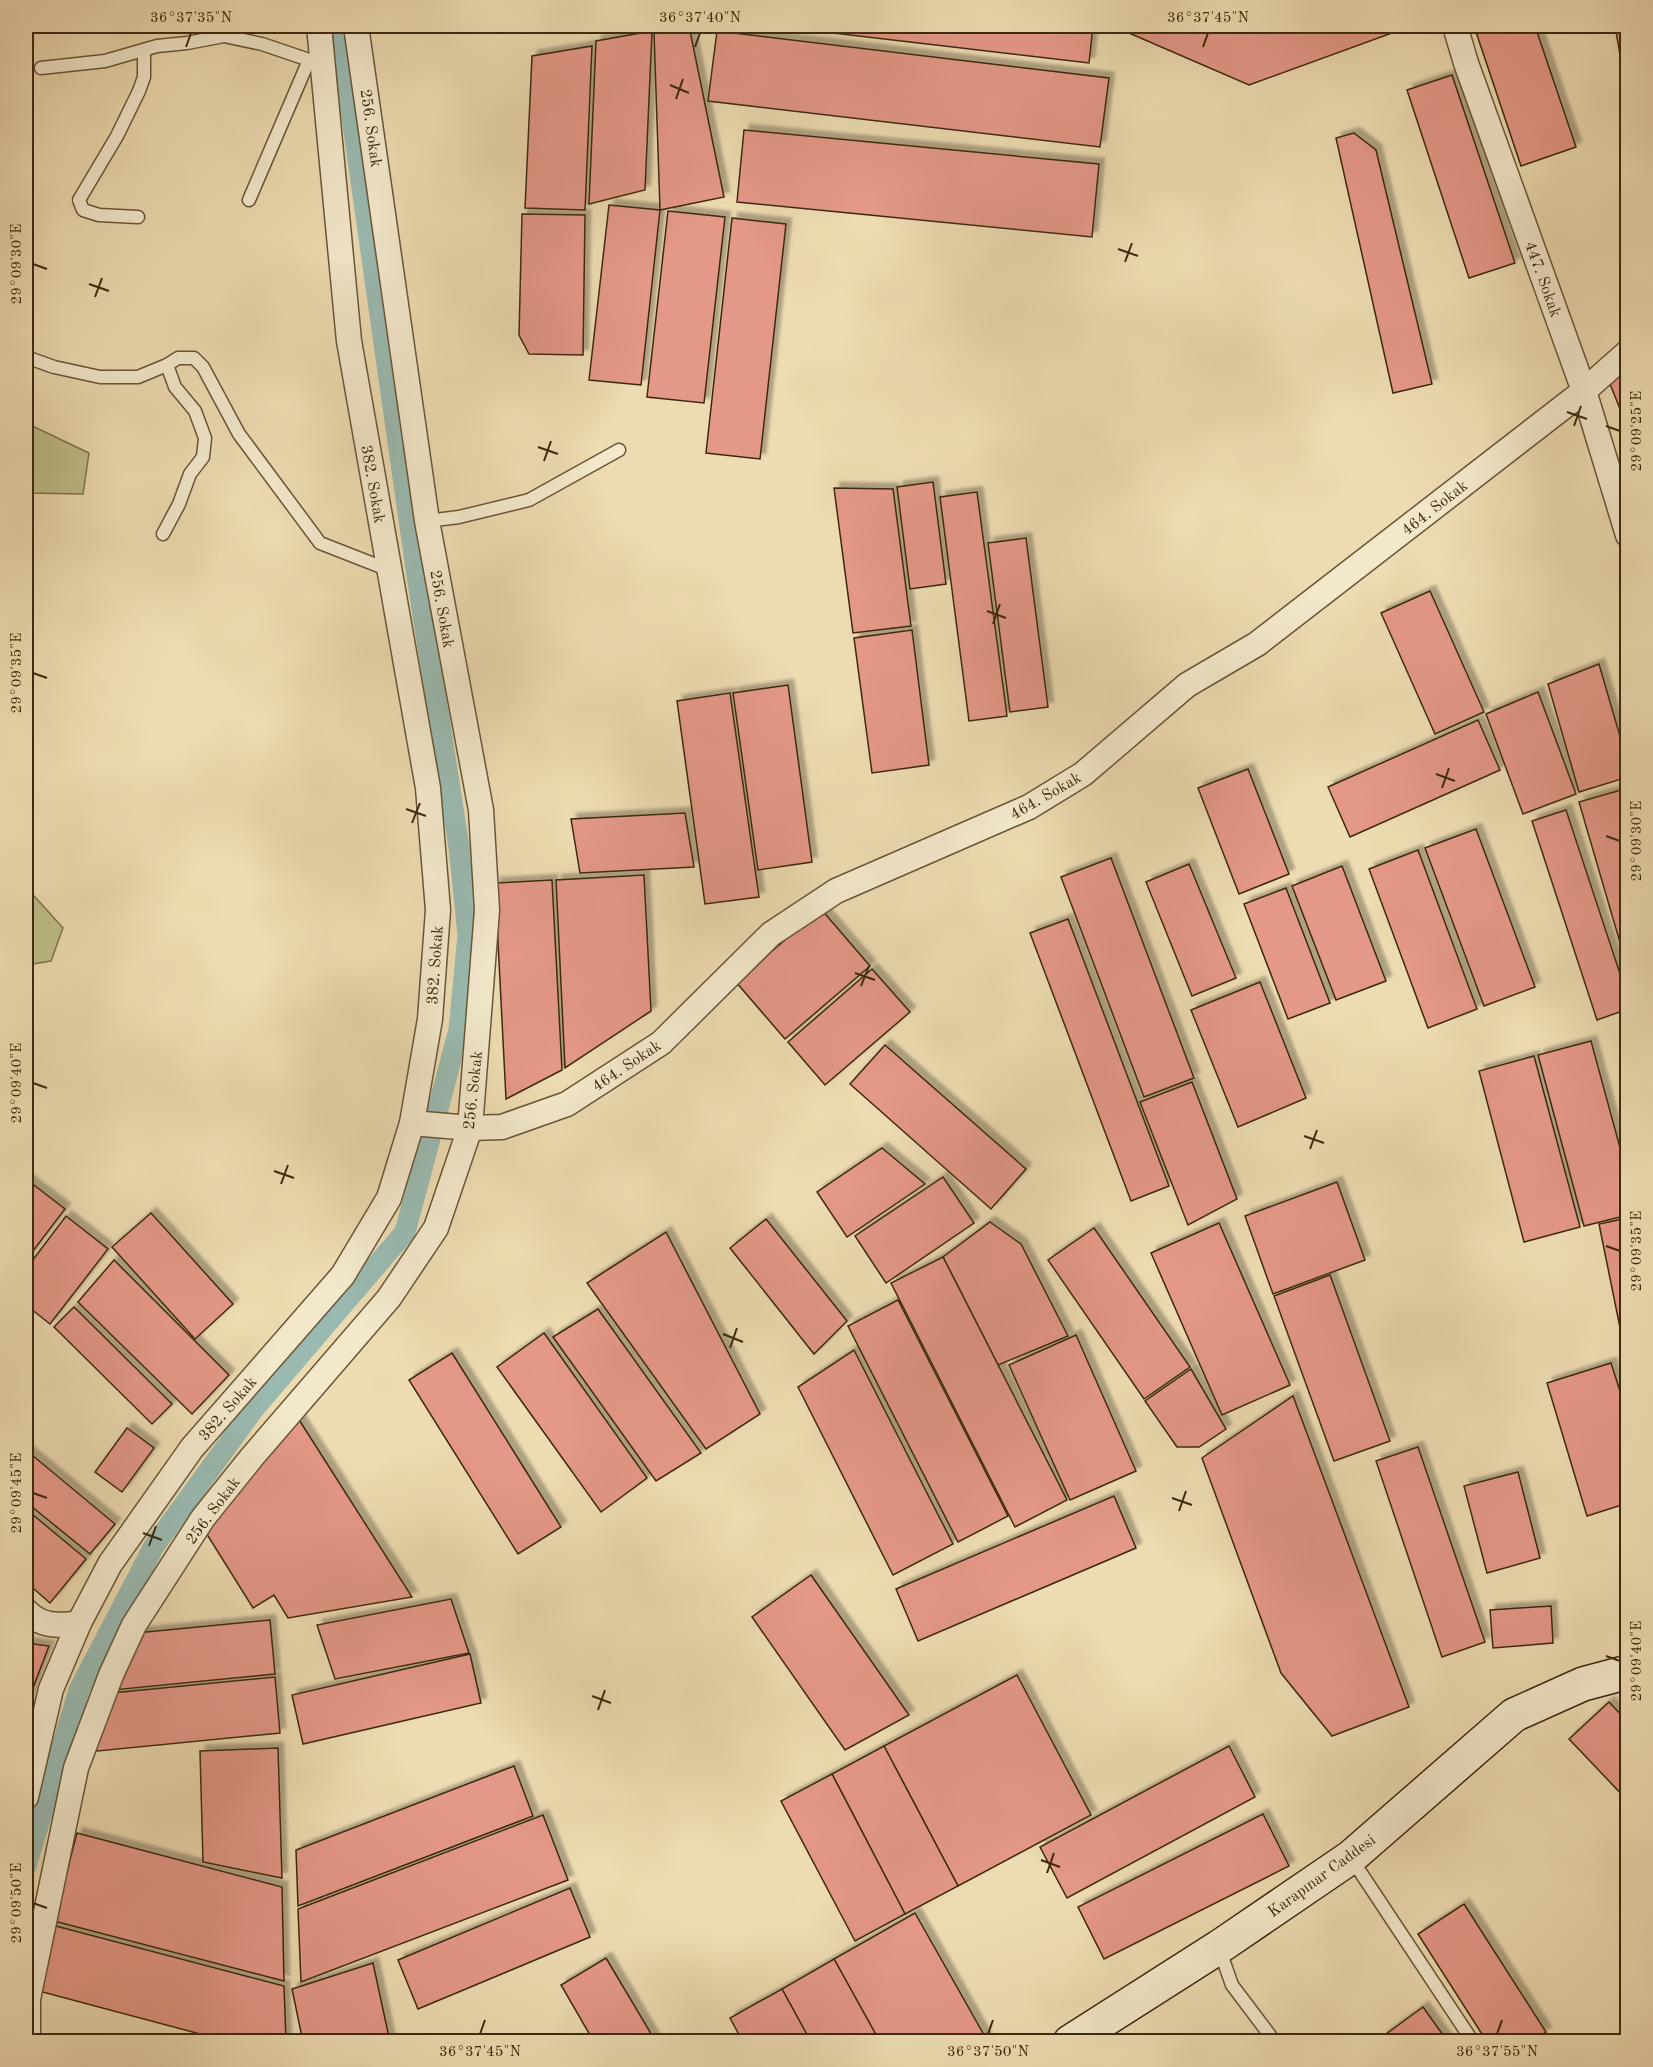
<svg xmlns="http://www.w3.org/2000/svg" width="1653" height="2067" viewBox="0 0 1653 2067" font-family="'Old Standard TT',serif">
  <defs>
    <filter id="shadow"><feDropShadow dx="5.5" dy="-5.5" stdDeviation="1.5" flood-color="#0004"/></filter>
  </defs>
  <rect width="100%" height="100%" fill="#eddbb1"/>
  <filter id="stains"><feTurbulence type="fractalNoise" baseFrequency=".00333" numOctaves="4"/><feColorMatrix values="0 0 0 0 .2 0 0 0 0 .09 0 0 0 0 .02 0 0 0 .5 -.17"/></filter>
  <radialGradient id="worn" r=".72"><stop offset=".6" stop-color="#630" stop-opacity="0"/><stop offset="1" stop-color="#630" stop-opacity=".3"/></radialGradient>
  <!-- green -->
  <g fill="#bfbe87" stroke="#7e744a" stroke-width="1.5">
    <path d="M 26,423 L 89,453 L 83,494 L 26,493 Z"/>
    <path d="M 26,887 L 63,928 L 51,961 L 26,965 Z"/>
  </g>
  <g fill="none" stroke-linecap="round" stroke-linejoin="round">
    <!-- canal -->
    <path stroke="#9abab1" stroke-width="21" d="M 26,1866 L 79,1690 L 154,1546 L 253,1410 L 405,1232 L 459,1030 L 468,935 L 459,847 L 417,576 L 339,26"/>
  </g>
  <!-- building -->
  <g fill="#e49887" stroke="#3c290e" stroke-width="1.5" filter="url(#shadow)">
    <path d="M 689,26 L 724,197 L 660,210 L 654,32 Z"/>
    <path d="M 773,26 L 1093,26 L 1089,63 Z"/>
    <path d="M 1149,26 L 1411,26 L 1249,85 L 1129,33 Z"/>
    <path d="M 1474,26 L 1535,26 L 1576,147 L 1521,166 Z"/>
    <path d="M 1615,26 L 1628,26 L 1627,94 Z"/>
    <path d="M 652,31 L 645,190 L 589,204 L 596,41 Z"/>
    <path d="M 717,31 L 1109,78 L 1100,147 L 708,101 Z"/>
    <path d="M 592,46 L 585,210 L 525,208 L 532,56 Z"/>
    <path d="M 1452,75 L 1515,263 L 1469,278 L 1407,90 Z"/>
    <path d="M 744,130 L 1099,164 L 1092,237 L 737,202 Z"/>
    <path d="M 1354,133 L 1376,150 L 1432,384 L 1393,393 L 1336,138 Z"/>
    <path d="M 609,205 L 660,210 L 641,385 L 589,380 Z"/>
    <path d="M 668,211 L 725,217 L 704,403 L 647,397 Z"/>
    <path d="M 522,214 L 585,215 L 583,355 L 529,354 L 519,335 Z"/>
    <path d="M 732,218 L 786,224 L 760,459 L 706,453 Z"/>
    <path d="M 1628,361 L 1628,429 L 1608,379 Z"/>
    <path d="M 933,482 L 946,584 L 910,589 L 897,487 Z"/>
    <path d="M 834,488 L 893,489 L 911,626 L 853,633 Z"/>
    <path d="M 977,492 L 1007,716 L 969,721 L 940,497 Z"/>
    <path d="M 1026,538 L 1048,707 L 1010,712 L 988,543 Z"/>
    <path d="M 1430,591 L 1484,712 L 1435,734 L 1381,613 Z"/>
    <path d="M 912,630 L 929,765 L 872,773 L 854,638 Z"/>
    <path d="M 1599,664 L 1628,764 L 1628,777 L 1579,792 L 1548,684 Z"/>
    <path d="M 788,685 L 812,862 L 758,870 L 733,693 Z"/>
    <path d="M 1538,692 L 1576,794 L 1523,814 L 1486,714 Z"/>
    <path d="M 730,693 L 759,897 L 705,904 L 677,701 Z"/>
    <path d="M 1478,720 L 1500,770 L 1350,837 L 1328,787 Z"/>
    <path d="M 1248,769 L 1289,874 L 1239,894 L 1198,788 Z"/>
    <path d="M 1628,788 L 1628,970 L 1579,802 Z"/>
    <path d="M 1566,810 L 1628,998 L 1628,1009 L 1597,1020 L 1532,821 Z"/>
    <path d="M 685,813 L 694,867 L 580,873 L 571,819 Z"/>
    <path d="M 1476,829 L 1535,987 L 1484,1006 L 1425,848 Z"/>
    <path d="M 1418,850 L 1477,1009 L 1428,1028 L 1369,869 Z"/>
    <path d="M 1111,858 L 1194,1078 L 1144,1097 L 1061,877 Z"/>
    <path d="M 1189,864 L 1236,978 L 1192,996 L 1146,882 Z"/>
    <path d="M 1342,866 L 1386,981 L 1336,1000 L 1292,886 Z"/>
    <path d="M 644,875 L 651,1011 L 565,1068 L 556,880 Z"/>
    <path d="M 552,880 L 562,1070 L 506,1099 L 495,883 Z"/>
    <path d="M 1286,888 L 1330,1003 L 1288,1019 L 1244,904 Z"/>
    <path d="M 821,909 L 870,966 L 785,1039 L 736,982 Z"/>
    <path d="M 1068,919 L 1169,1186 L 1131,1201 L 1030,933 Z"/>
    <path d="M 872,969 L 910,1012 L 825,1085 L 788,1042 Z"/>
    <path d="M 1260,982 L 1306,1098 L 1238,1127 L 1191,1010 Z"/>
    <path d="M 1591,1041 L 1628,1177 L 1628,1215 L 1584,1226 L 1538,1055 Z"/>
    <path d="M 885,1045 L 1026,1169 L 991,1209 L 850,1084 Z"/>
    <path d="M 1534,1056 L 1580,1227 L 1524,1242 L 1479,1071 Z"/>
    <path d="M 1192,1082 L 1237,1199 L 1188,1225 L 1140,1102 Z"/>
    <path d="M 882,1148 L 925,1184 L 847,1237 L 817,1192 Z"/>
    <path d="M 943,1177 L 974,1223 L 886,1283 L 855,1236 Z"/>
    <path d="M 26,1179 L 65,1209 L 26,1260 Z"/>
    <path d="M 1337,1182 L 1365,1260 L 1273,1294 L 1245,1216 Z"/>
    <path d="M 151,1213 L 233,1304 L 195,1339 L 112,1247 Z"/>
    <path d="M 66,1216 L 108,1249 L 50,1324 L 26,1305 L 26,1269 Z"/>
    <path d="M 1628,1218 L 1628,1367 L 1599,1224 Z"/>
    <path d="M 766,1219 L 847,1321 L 814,1354 L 730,1248 Z"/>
    <path d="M 990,1222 L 1021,1244 L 1068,1336 L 998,1365 L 943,1257 Z"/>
    <path d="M 1219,1223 L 1290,1385 L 1222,1415 L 1151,1253 Z"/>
    <path d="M 1094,1228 L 1190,1367 L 1144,1399 L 1048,1260 Z"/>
    <path d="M 666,1232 L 760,1414 L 706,1449 L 587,1283 Z"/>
    <path d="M 943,1257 L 1067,1500 L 1015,1527 L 891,1283 Z"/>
    <path d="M 114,1260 L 229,1375 L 192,1414 L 78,1302 Z"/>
    <path d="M 1330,1275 L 1390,1441 L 1334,1461 L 1274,1296 Z"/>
    <path d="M 898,1300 L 1008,1516 L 958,1542 L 848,1326 Z"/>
    <path d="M 74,1307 L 172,1404 L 152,1424 L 54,1327 Z"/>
    <path d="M 598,1309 L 701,1453 L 656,1481 L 553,1337 Z"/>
    <path d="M 544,1333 L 647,1478 L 601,1512 L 497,1367 Z"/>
    <path d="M 1076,1335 L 1136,1471 L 1070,1500 L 1009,1365 Z"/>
    <path d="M 854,1350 L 953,1544 L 893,1575 L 798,1387 Z"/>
    <path d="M 452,1353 L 561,1527 L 518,1554 L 409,1380 Z"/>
    <path d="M 1611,1363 L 1628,1416 L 1628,1503 L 1587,1516 L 1547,1383 Z"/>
    <path d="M 1191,1369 L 1226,1429 L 1199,1447 L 1177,1447 L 1145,1401 Z"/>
    <path d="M 1293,1396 L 1409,1707 L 1332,1736 L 1281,1673 L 1202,1458 Z"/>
    <path d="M 296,1415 L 412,1597 L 288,1618 L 274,1595 L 253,1608 L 203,1528 Z"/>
    <path d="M 127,1428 L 154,1448 L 122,1492 L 95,1472 Z"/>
    <path d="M 1418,1447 L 1485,1642 L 1442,1657 L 1376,1461 Z"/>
    <path d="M 26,1450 L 115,1524 L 90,1554 L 26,1502 Z"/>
    <path d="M 1518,1472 L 1540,1558 L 1487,1573 L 1464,1486 Z"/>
    <path d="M 1114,1496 L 1136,1548 L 918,1641 L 896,1589 Z"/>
    <path d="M 26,1509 L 86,1559 L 50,1603 L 26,1582 Z"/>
    <path d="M 811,1575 L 909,1715 L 845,1750 L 752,1617 Z"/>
    <path d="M 451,1599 L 469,1653 L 335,1679 L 317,1625 Z"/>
    <path d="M 1551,1606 L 1553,1643 L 1493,1648 L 1490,1610 Z"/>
    <path d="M 270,1620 L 275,1674 L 113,1690 L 136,1633 Z"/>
    <path d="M 26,1643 L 49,1646 L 26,1706 Z"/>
    <path d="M 470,1654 L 481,1703 L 303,1744 L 292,1695 Z"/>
    <path d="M 1017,1675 L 1091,1815 L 958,1886 L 884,1746 Z"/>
    <path d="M 275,1677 L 280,1733 L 88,1752 L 112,1693 Z"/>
    <path d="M 1609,1702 L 1628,1722 L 1628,1801 L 1569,1739 Z"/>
    <path d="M 884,1746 L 958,1886 L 905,1914 L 832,1774 Z"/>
    <path d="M 1229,1746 L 1255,1797 L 1067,1898 L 1040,1847 Z"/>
    <path d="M 278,1748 L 282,1878 L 203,1862 L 200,1751 Z"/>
    <path d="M 514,1766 L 533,1816 L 298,1906 L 296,1850 Z"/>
    <path d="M 832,1774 L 905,1914 L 855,1941 L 781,1801 Z"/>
    <path d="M 1263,1814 L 1289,1866 L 1104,1959 L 1078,1907 Z"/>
    <path d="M 543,1815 L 568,1880 L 301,1982 L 298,1909 Z"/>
    <path d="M 77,1833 L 282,1887 L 284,1981 L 54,1921 Z"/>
    <path d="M 570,1888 L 590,1937 L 418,2009 L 398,1960 Z"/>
    <path d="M 1464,1904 L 1546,2032 L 1531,2042 L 1487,2042 L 1418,1934 Z"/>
    <path d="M 915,1913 L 988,2042 L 880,2042 L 834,1959 Z"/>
    <path d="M 52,1925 L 284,1986 L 286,2042 L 230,2042 L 35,1990 Z"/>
    <path d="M 606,1958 L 656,2042 L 594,2042 L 561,1985 Z"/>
    <path d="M 834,1959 L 880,2042 L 811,2042 L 782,1989 Z"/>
    <path d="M 373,1963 L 390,2042 L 303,2042 L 292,1989 Z"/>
    <path d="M 782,1989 L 811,2042 L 743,2042 L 730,2018 Z"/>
    <path d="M 1423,2007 L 1448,2042 L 1385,2042 L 1382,2037 Z"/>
  </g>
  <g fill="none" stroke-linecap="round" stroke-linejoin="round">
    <defs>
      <g id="lane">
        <path d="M 41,68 L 105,61 L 157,46 L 187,43 L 224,36 L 262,44 L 324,65"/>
        <path d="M 249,200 L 309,60"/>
        <path d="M 138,217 L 99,215 L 83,210 L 79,200 L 117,136 L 139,91 L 144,77 L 144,50"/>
        <path d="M 26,357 L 54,367 L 100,377 L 138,377 L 167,365 L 178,358 L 194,358 L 203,367 L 239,434 L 320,543 L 389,570"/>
        <path d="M 427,521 L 459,517 L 529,500 L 619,450"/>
        <path d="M 163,534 L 179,504 L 190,474 L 203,457 L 205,438 L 195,411 L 175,387 L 167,365"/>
        <path d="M 1351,1858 L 1473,2042"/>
        <path d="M 1219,1948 L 1232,1985 L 1275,2042"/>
      </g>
      <g id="street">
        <path d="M 1455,26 L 1466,63 L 1584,391 L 1628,535"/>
        <path d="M 412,1123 L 470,1128 L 502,1127 L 567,1104 L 661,1043 L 771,934 L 836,891 L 1029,807 L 1083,774 L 1187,685 L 1257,644 L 1584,391 L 1628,352"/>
        <path d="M 26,1611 C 41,1627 59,1626 79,1623"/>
        <path d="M 26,1797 L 51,1689 L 79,1623 L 110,1564 L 192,1448 L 343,1275 L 389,1198 L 412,1123 L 430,1019 L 438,910 L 428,788 L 349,341 L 319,26"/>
        <path d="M 28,2042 L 28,1999 L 76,1768 L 111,1675 L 134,1625 L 203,1518 L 252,1457 L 389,1298 L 436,1228 L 470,1128 L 487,910 L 481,810 L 427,521 L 356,26"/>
      </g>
      <path id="secondary" d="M 1070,2042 L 1219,1947 L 1351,1857 L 1514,1715 L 1583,1684 L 1628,1672"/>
    </defs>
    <!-- lane casing -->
    <use href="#lane" stroke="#685637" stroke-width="15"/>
    <!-- street casing -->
    <use href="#street" stroke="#685637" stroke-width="27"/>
    <!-- secondary casing -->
    <use href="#secondary" stroke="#3c290e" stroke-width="36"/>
    <!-- lane -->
    <use href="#lane" stroke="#f3e8cc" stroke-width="12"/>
    <!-- street -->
    <use href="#street" stroke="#f3e8cc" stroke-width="24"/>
    <!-- secondary -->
    <use href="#secondary" stroke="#f3e8cc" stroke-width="33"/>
  </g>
  <!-- ticks -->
  <path fill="none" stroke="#3c290e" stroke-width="2" d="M 186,47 L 191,33M 695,47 L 700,33M 1203,47 L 1208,33M 670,85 L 689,93M 676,99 L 683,79M 1118,249 L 1138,256M 1125,262 L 1132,243M 33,264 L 47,269M 89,284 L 109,291M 95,297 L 102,278M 1567,412 L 1587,419M 1574,426 L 1581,406M 1606,426 L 1620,431M 538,447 L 558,454M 544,461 L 551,441M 987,611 L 1006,618M 993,624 L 1000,604M 33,673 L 47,678M 1436,774 L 1455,781M 1442,788 L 1449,768M 406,809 L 426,816M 412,823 L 420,803M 1606,836 L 1620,841M 855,973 L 875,980M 861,986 L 869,966M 33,1083 L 47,1088M 1304,1136 L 1324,1143M 1310,1149 L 1317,1130M 274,1171 L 294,1178M 281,1184 L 288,1165M 1606,1246 L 1620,1251M 723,1334 L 743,1342M 730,1348 L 737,1328M 33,1493 L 47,1498M 1172,1498 L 1192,1505M 1179,1511 L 1186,1491M 143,1533 L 162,1540M 149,1546 L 156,1526M 1606,1656 L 1620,1661M 592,1696 L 611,1703M 598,1710 L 605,1690M 1041,1860 L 1060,1867M 1047,1873 L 1054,1853M 33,1903 L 47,1908M 480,2034 L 485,2020M 988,2034 L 993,2020M 1497,2034 L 1502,2020"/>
  <g text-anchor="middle" stroke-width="4.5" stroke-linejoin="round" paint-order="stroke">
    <!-- street labels -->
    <g font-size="16" fill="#3c290e" stroke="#f3e8cc">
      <text transform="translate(372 128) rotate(82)" y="6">256. Sokak</text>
      <text transform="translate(1544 279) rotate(70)" y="6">447. Sokak</text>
      <text transform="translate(374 484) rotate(80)" y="6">382. Sokak</text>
      <text transform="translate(1434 507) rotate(-38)" y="6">464. Sokak</text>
      <text transform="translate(443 609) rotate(80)" y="6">256. Sokak</text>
      <text transform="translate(1045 795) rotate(-30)" y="6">464. Sokak</text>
      <text transform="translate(434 965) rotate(-86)" y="6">382. Sokak</text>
      <text transform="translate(626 1065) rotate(-34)" y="6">464. Sokak</text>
      <text transform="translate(472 1090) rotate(-84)" y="6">256. Sokak</text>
      <text transform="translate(227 1408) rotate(-49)" y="6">382. Sokak</text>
      <text transform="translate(212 1510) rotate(-53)" y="6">256. Sokak</text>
      <text transform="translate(1321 1875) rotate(-36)" y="6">Karapınar Caddesi</text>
    </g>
  </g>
  <!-- margin -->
  <rect width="1653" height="2067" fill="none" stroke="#eddbb1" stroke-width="66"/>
  <rect x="33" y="33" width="1587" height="2001" fill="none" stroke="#3c290e" stroke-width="2"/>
  <g font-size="15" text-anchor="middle" fill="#3c290e">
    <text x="191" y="22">36°37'35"N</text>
    <text x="700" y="22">36°37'40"N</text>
    <text x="1208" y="22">36°37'45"N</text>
    <text transform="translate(16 264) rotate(-90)" y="5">29°09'30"E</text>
    <text transform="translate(1636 431) rotate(-90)" y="5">29°09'25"E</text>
    <text transform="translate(16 673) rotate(-90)" y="5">29°09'35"E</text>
    <text transform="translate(1636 841) rotate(-90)" y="5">29°09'30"E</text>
    <text transform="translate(16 1083) rotate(-90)" y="5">29°09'40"E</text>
    <text transform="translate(1636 1251) rotate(-90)" y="5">29°09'35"E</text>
    <text transform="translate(16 1493) rotate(-90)" y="5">29°09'45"E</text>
    <text transform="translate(1636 1661) rotate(-90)" y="5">29°09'40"E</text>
    <text transform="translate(16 1903) rotate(-90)" y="5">29°09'50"E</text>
    <text x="480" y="2056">36°37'45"N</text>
    <text x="988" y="2056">36°37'50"N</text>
    <text x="1497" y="2056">36°37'55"N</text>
  </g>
  <rect width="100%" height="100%" filter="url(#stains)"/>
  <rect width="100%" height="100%" fill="url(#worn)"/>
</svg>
